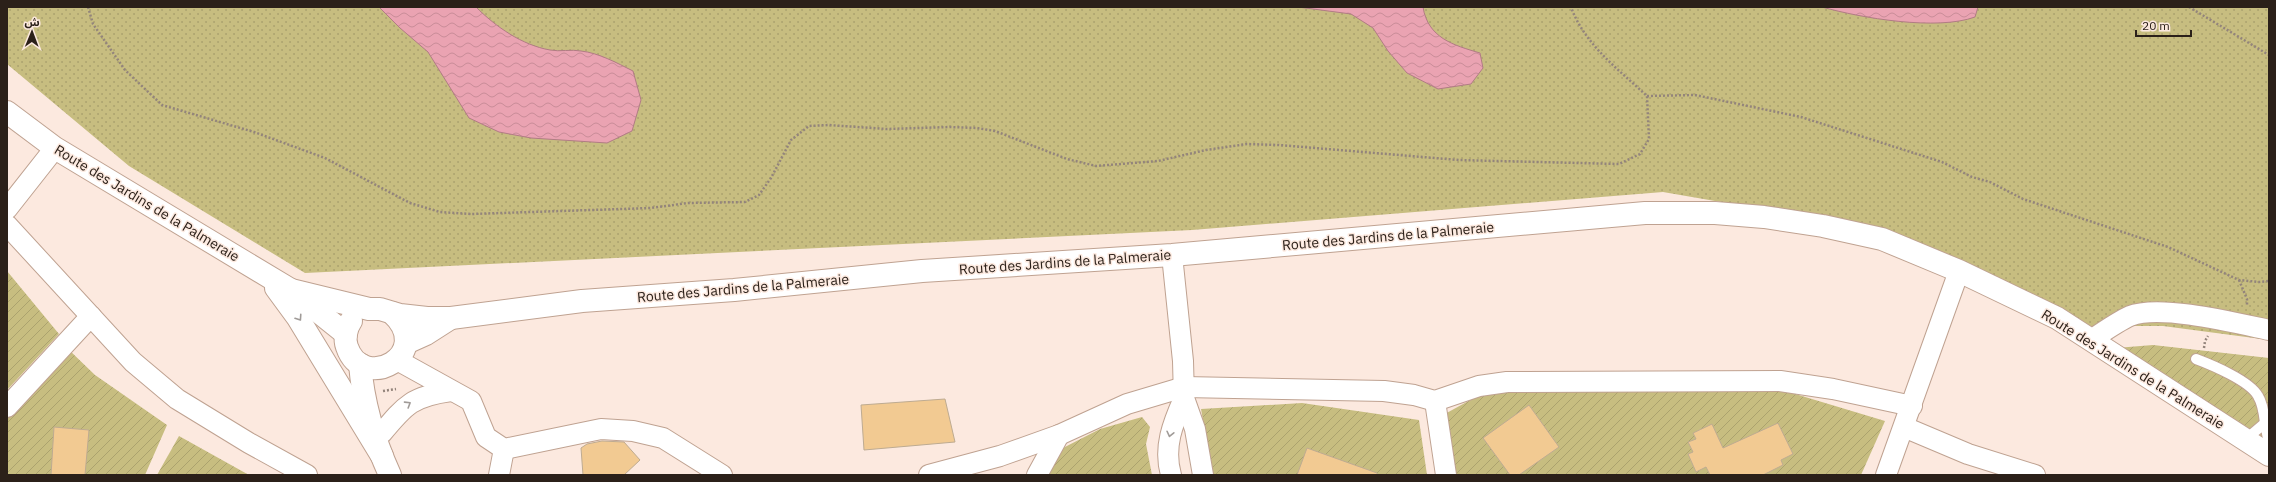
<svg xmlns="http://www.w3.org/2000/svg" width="2276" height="482" viewBox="0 0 2276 482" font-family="'IBM Plex Sans','Noto Sans Arabic',sans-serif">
  <defs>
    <pattern id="grass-dots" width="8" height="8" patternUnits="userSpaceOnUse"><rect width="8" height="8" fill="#c7bd80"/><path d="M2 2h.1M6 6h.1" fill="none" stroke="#aba26e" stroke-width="1.8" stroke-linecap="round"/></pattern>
    <pattern id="garden-furrows" width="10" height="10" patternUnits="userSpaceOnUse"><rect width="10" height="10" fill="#c7bd80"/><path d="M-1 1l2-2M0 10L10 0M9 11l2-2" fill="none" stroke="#aba26e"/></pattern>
    <pattern id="water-waves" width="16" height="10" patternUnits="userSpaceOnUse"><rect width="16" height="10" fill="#eaa3b2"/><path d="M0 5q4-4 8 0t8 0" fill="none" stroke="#c98c98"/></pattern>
  </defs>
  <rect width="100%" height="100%" fill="#fce9df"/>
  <!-- grass -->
  <path fill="url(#grass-dots)" d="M 7,7 L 2269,7 L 2269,340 L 2163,326 L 2087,326 L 1889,231 L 1663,192 L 1192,230 L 305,273 L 129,166 L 7,64 Z"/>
  <!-- garden -->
  <g fill="url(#garden-furrows)">
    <path d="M 7,271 L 59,334 L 7,390 Z"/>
    <path d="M 2153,345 L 2269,358 L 2269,442 L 2116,348 Z"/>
    <path d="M 67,348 L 95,375 L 167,425 L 145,475 L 7,475 L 7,412 Z"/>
    <path d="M 1494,387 L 1782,390 L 1885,421 L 1861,475 L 1451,475 L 1443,415 Z"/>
    <path d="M 1302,403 L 1419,420 L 1427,475 L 1213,475 L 1201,409 Z"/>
    <path d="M 1142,417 L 1150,427 L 1146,444 L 1152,475 L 1046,475 L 1061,449 L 1100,429 Z"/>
    <path d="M 179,436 L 249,475 L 157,475 Z"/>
  </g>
  <!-- water -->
  <g fill="url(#water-waves)" stroke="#b17c84">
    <path d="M 379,7 L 476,7 C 496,27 522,45 550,50 C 560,52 571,49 581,51 C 599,53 617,63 633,71 L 641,100 L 632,131 L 607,143 L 531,138 L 499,132 L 469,118 L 428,52 L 400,28 Z"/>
    <path d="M 1298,7 L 1423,7 C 1428,38 1453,45 1480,53 L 1483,68 L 1471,84 L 1438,89 L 1407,73 L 1388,51 L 1373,28 L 1351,14 Z"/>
    <path d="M 1822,7 L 1978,7 L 1975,17 C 1937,31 1861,18 1822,7 Z"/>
  </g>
  <!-- building -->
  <g fill="#f2ca92" stroke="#beab91">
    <path d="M 945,399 L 955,442 L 864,450 L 861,405 Z"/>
    <path d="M 1529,405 L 1559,447 L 1519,475 L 1510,475 L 1483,438 Z"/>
    <path d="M 1778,423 L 1793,454 L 1781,460 L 1783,465 L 1763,475 L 1710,475 L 1706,467 L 1696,472 L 1688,454 L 1693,452 L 1688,442 L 1696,439 L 1693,433 L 1712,424 L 1723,448 Z"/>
    <path d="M 54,427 L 89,430 L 85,475 L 51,475 Z"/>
    <path d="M 602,441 L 624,442 L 640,460 L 624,475 L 583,475 L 581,448 L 587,444 Z"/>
    <path d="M 1307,448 L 1377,473 L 1377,475 L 1297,475 Z"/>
  </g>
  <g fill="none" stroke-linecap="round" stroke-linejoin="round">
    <defs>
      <g id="service">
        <path d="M 2196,359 C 2212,365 2250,381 2258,396 C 2263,404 2264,414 2265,423"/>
        <path d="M 2245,440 L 2265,423 L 2269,444"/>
      </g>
      <g id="minor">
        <path d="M 7,209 L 55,148"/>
        <path d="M 7,225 L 133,362 L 177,399 L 249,443 L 307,475"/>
        <path d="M 1172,255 L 1183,361 L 1184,398 L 1195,429 L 1203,475"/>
        <path d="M 2091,340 C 2103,332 2117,322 2130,316 C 2160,304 2236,323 2269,330"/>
        <path d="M 397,360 L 471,401 L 486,437 L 504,449 L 601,429 L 633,431 L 663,438 L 722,475"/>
        <path d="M 1435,401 L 1446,475"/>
        <path d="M 7,407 L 91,316"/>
        <path d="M 1904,427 L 1968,454 L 2035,475"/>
        <path d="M 382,433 C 405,405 413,396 451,391"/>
        <path d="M 499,475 L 504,449"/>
        <path d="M 929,475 L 1000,456 L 1059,435 L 1127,404 L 1184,387 L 1384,391 L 1414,395 L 1435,401 L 1479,386 L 1507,382 L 1780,381 L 1833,389 L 1912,406"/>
        <path d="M 1037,475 L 1059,435"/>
        <path d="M 1171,475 C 1163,447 1173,423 1184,398"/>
        <path d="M 1886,475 L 1959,271"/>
      </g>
      <g id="tertiary">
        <path d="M 7,112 L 55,148 L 291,290 L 346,334"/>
        <path d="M 276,288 L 298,318 L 382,456"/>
        <path d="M 291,290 L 369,309 L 380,309 L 400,315 L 427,318 L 451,318 L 582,301 L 734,290 L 922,271 L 1172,255 L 1645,213 L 1715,213 L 1764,217 L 1823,226 L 1882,239 L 1959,271 L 2057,318 L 2269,455"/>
        <path d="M 351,321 C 346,328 344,339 347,347 C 363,394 436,354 392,313"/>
        <path d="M 406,343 L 426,334 L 451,318"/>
        <path d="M 360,364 C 363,402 374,440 390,475"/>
      </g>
    </defs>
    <!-- service casing -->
    <use href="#service" stroke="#bfa291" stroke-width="12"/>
    <!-- minor casing -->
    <use href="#minor" stroke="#bfa291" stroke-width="22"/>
    <!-- tertiary casing -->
    <use href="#tertiary" stroke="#bfa291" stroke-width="24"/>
    <!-- path -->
    <g stroke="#93847b" stroke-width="2.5" stroke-dasharray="2 2" stroke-linecap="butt">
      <path d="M 88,7 L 93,24 L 125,70 L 162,105 L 254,132 L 325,158 L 410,203 L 440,212 L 471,214 L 651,208 L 688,203 L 745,202 L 759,195 L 771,178 L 791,140 L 809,126 L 828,125 L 887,129 L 950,127 L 977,128 L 995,131 L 1067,159 L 1096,166 L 1158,161 L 1206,150 L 1247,144 L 1279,145 L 1459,160 L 1619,164 L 1640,154 L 1649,139 L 1647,96 C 1618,69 1585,45 1571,7"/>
      <path d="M 2189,7 L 2269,55"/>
      <path d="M 1647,96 L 1695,95 L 1801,117 L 1942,162 L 1972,177 L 1990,182 L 2023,199 L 2168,247 L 2239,280 L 2259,282 L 2269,281"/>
      <path d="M 2239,280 L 2247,299 L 2247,305"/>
      <path d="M 2204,348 L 2205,341 L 2208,336"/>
      <path d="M 383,391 L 396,389"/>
    </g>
    <!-- service -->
    <use href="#service" stroke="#fff" stroke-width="10"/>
    <!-- minor -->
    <use href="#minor" stroke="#fff" stroke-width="20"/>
    <!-- tertiary -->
    <use href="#tertiary" stroke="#fff" stroke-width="22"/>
  </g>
  <!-- one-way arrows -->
  <defs><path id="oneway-chevron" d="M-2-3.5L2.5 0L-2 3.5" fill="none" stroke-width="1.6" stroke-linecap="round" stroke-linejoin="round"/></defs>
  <g stroke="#a09b98">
    <use href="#oneway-chevron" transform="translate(299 318) rotate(56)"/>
    <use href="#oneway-chevron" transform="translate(408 404) rotate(-32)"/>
    <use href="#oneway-chevron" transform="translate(1170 434) rotate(103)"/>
  </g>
  <g text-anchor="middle" stroke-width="3" stroke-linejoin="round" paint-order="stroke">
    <!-- street labels -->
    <g font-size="14" fill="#2b2019" stroke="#fce9df">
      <text transform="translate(147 203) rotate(31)" y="5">Route des Jardins de la Palmeraie</text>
      <text transform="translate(1388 236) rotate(-5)" y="5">Route des Jardins de la Palmeraie</text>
      <text transform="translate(1065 262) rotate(-4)" y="5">Route des Jardins de la Palmeraie</text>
      <text transform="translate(743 288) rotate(-5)" y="5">Route des Jardins de la Palmeraie</text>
      <text transform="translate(2133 369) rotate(32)" y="5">Route des Jardins de la Palmeraie</text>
    </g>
  </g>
  <!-- border -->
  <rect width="2276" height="482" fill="none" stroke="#2b2019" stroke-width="16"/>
  <!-- north arrow -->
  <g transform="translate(32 32) rotate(1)" stroke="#fce9df" stroke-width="3" paint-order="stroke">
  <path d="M0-3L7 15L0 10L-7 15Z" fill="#2b2019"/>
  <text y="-6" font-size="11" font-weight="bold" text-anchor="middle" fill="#2b2019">ش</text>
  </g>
  <!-- scale -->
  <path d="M2136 30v6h55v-6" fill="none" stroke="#2b2019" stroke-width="2"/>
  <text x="2142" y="30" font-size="12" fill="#2b2019" stroke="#fce9df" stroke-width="3" paint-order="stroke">20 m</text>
</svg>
